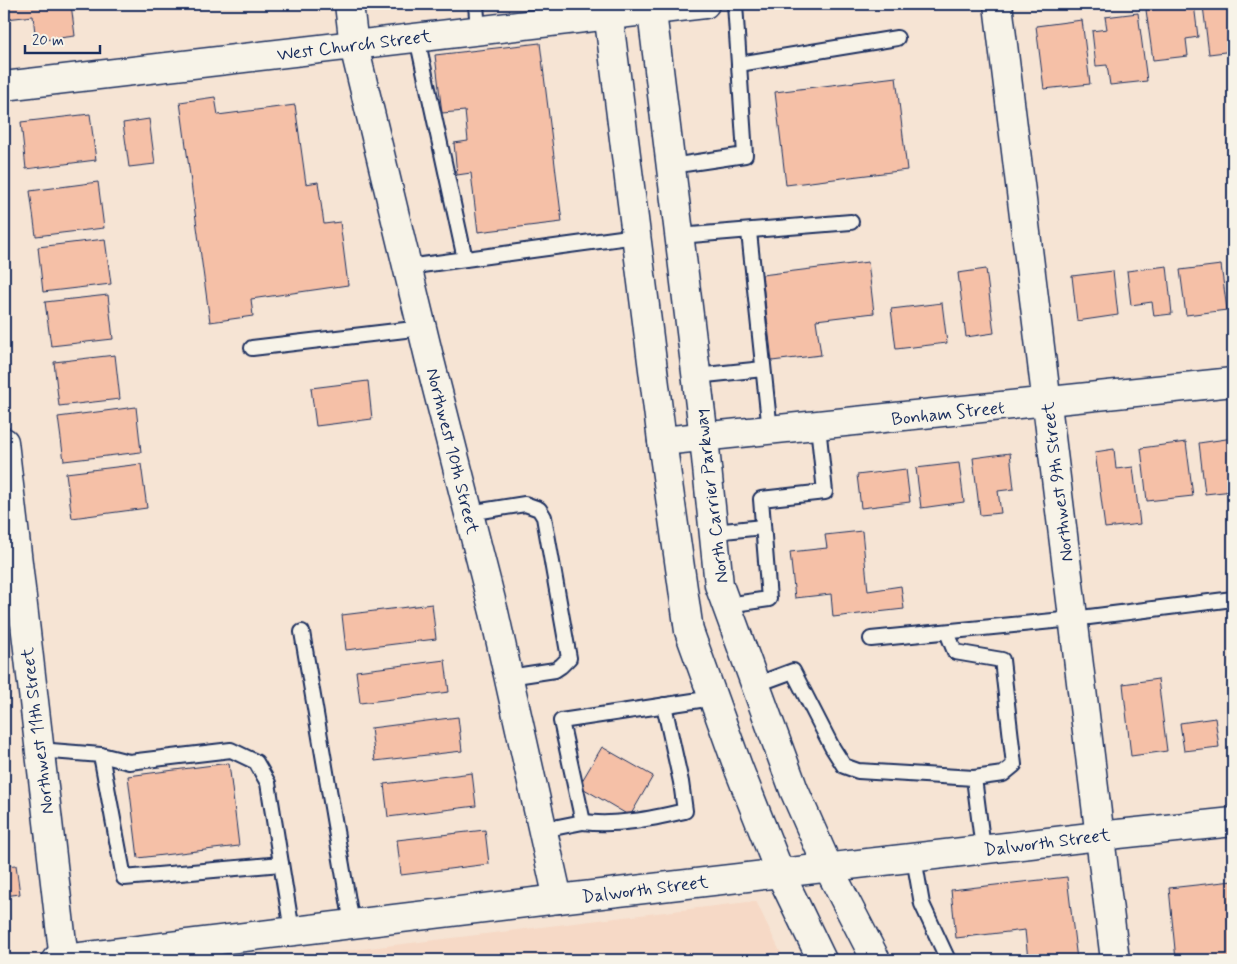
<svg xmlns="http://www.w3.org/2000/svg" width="1237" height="964" viewBox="0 0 1237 964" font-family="Mynerve,sans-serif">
  <rect width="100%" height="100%" fill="#f6e4d4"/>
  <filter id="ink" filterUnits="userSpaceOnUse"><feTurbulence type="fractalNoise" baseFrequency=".02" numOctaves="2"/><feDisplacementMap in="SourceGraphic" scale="10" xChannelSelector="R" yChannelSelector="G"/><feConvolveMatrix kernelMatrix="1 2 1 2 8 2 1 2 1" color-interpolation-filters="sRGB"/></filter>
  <g filter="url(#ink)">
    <!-- built -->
    <path fill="#f6d9c6" d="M 756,901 L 784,960 L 271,960 L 287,958 Z"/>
    <!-- building -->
    <g fill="#f5c0a7" stroke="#1b2f5e">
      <path d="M 4,4 L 71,4 L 75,36 L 36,41 L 33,16 L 6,19 Z"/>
      <path d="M 1194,4 L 1198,37 L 1186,39 L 1188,56 L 1153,60 L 1146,10 Z"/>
      <path d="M 1220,4 L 1233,4 L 1233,51 L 1209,54 L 1203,6 Z"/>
      <path d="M 1138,13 L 1147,81 L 1110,85 L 1107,65 L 1096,66 L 1092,31 L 1107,29 L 1105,17 Z"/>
      <path d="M 1082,20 L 1090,84 L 1044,89 L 1036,26 Z"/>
      <path d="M 540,43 L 562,222 L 478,232 L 471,173 L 457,175 L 454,143 L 468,141 L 465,111 L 442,113 L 435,55 Z"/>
      <path d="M 896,77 L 907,170 L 786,185 L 775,92 Z"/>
      <path d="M 215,97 L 218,115 L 295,105 L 306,184 L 318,182 L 324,224 L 340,222 L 348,285 L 251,299 L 253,316 L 210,322 L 180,102 Z"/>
      <path d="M 90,114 L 96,160 L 26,169 L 21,122 Z"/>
      <path d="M 149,119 L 155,164 L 129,167 L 123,123 Z"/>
      <path d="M 98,182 L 104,228 L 36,236 L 30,191 Z"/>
      <path d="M 105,239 L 111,284 L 43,292 L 38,247 Z"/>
      <path d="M 868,262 L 874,313 L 816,320 L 821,355 L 772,361 L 762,275 Z"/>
      <path d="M 1221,265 L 1227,310 L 1186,315 L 1180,270 Z"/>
      <path d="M 1167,266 L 1172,314 L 1154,316 L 1152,302 L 1131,305 L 1127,271 Z"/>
      <path d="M 986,269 L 994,333 L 966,337 L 958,273 Z"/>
      <path d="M 1113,271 L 1118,315 L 1077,321 L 1072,276 Z"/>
      <path d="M 108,295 L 113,339 L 51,346 L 45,302 Z"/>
      <path d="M 942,303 L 947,343 L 896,349 L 891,309 Z"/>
      <path d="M 115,355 L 120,399 L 59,406 L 54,362 Z"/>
      <path d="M 368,381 L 372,419 L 316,426 L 311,388 Z"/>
      <path d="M 136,407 L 141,452 L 64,461 L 58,417 Z"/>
      <path d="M 1233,438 L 1233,491 L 1205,494 L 1199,443 Z"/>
      <path d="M 1186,442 L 1193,496 L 1147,501 L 1141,448 Z"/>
      <path d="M 1114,449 L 1116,469 L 1133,467 L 1140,524 L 1105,528 L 1095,452 Z"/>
      <path d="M 1010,453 L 1014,489 L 998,491 L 1001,513 L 980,515 L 973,458 Z"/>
      <path d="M 959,463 L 964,502 L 921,508 L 916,468 Z"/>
      <path d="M 141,464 L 147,508 L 72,518 L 66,473 Z"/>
      <path d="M 906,469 L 910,502 L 861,508 L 857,475 Z"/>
      <path d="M 862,531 L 868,591 L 901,586 L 904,609 L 833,617 L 831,594 L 795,598 L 790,552 L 827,548 L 825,535 Z"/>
      <path d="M 432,604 L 436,639 L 346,650 L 342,615 Z"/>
      <path d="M 445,660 L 449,692 L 360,703 L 356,671 Z"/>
      <path d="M 1158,679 L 1167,751 L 1131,756 L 1123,684 Z"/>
      <path d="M 458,717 L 462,751 L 375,761 L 371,728 Z"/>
      <path d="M 1215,718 L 1219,747 L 1184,751 L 1180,723 Z"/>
      <path d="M 602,747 L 653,776 L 630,816 L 579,786 Z"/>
      <path d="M 229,763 L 239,846 L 138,858 L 128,776 Z"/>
      <path d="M 472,773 L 476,806 L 388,817 L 384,784 Z"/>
      <path d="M 485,830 L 489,864 L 401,875 L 397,840 Z"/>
      <path d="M 16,865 L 20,894 L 4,896 L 4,866 Z"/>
      <path d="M 1067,877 L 1077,960 L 1028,960 L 1025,930 L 956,938 L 951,890 Z"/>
      <path d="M 1233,881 L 1233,960 L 1176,960 L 1169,888 Z"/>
    </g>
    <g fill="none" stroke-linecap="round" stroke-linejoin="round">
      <defs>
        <g id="lane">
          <path d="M 476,4 L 478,31"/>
          <path d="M 417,38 L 465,259"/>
          <path d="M 739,64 L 897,38"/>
          <path d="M 671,166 L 745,155 L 735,4"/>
          <path d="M 749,232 L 770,431"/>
          <path d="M 679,236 L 851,222"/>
          <path d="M 407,267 L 636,236"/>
          <path d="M 252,348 L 422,328"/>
          <path d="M 696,376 L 763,369"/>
          <path d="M 469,513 L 525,504 L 539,509 L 544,517 L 569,658 L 561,666 L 555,670 L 509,677"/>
          <path d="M 714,532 L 763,527"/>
          <path d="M 727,605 L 769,599 L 761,499 L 825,492 L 818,426"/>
          <path d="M 302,632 L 352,924"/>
          <path d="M 947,632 L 955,652 L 1002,660 L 1014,765 L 1003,774 L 974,778"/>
          <path d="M 871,639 L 1073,619 L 1233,599"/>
          <path d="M 755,685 L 793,671 L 832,747 L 844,766 L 858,771 L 974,778 L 983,849"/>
          <path d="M 39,750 L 101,755 L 129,762 L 231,750 L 256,762 L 268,783 L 292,931"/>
          <path d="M 101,755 L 124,878 L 281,864"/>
          <path d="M 583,822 C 618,826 650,819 685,811 L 681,782 L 664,705"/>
          <path d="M 543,830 L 583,822 L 561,721 L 713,698"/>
          <path d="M 914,858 L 922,904 L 948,960"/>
        </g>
        <g id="street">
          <path d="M 349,4 L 354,46 L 429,357 L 494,612 L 558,899"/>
          <path d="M 998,4 L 1115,960"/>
          <path d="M 4,86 L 705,4"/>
          <path d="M 662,441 L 1233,382"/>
          <path d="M 4,442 L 64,960"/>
        </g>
        <g id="secondary">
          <path d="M 607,4 L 662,441 L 689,631 L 738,767 L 780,873 L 822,960"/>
          <path d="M 651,4 L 704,438 L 719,585 L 794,790 L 828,867 L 876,960"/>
          <path d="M 56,960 L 558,899 L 1099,836 L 1233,822"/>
        </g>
      </defs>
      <!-- lane casing -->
      <use href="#lane" stroke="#1b2f5e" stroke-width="18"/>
      <!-- street casing -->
      <use href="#street" stroke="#1b2f5e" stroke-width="31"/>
      <!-- secondary casing -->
      <use href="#secondary" stroke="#1b2f5e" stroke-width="31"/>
      <!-- lane -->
      <use href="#lane" stroke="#f7f3e8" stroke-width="14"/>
      <!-- street -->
      <use href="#street" stroke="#f7f3e8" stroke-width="28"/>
      <!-- secondary -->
      <use href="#secondary" stroke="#f7f3e8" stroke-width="28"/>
    </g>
  </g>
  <g text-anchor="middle" stroke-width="5" stroke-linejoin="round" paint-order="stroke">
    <!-- street labels -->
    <g font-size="18" fill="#1b2f5e" stroke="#f7f3e8">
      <text transform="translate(354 45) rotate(-7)" y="6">West Church Street</text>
      <text transform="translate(948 413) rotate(-6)" y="6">Bonham Street</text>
      <text transform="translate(453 451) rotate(76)" y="6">Northwest 10th Street</text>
      <text transform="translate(1057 482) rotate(-97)" y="6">Northwest 9th Street</text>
      <text transform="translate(711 496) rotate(-97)" y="6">North Carrier Parkway</text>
      <text transform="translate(37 731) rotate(-97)" y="6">Northwest 11th Street</text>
      <text transform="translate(1047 842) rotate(-7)" y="6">Dalworth Street</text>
      <text transform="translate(645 889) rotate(-7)" y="6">Dalworth Street</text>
    </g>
  </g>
  <!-- margin -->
  <rect width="1237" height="964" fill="none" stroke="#f7f3e8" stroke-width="20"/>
  <rect x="10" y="10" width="1217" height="944" fill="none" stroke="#1b2f5e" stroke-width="2" filter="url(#ink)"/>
  <!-- scale -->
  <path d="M25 45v8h75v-8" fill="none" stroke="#1b2f5e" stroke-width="2.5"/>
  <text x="32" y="45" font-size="15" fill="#1b2f5e" stroke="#f7f3e8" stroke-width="4" paint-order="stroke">20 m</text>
</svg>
